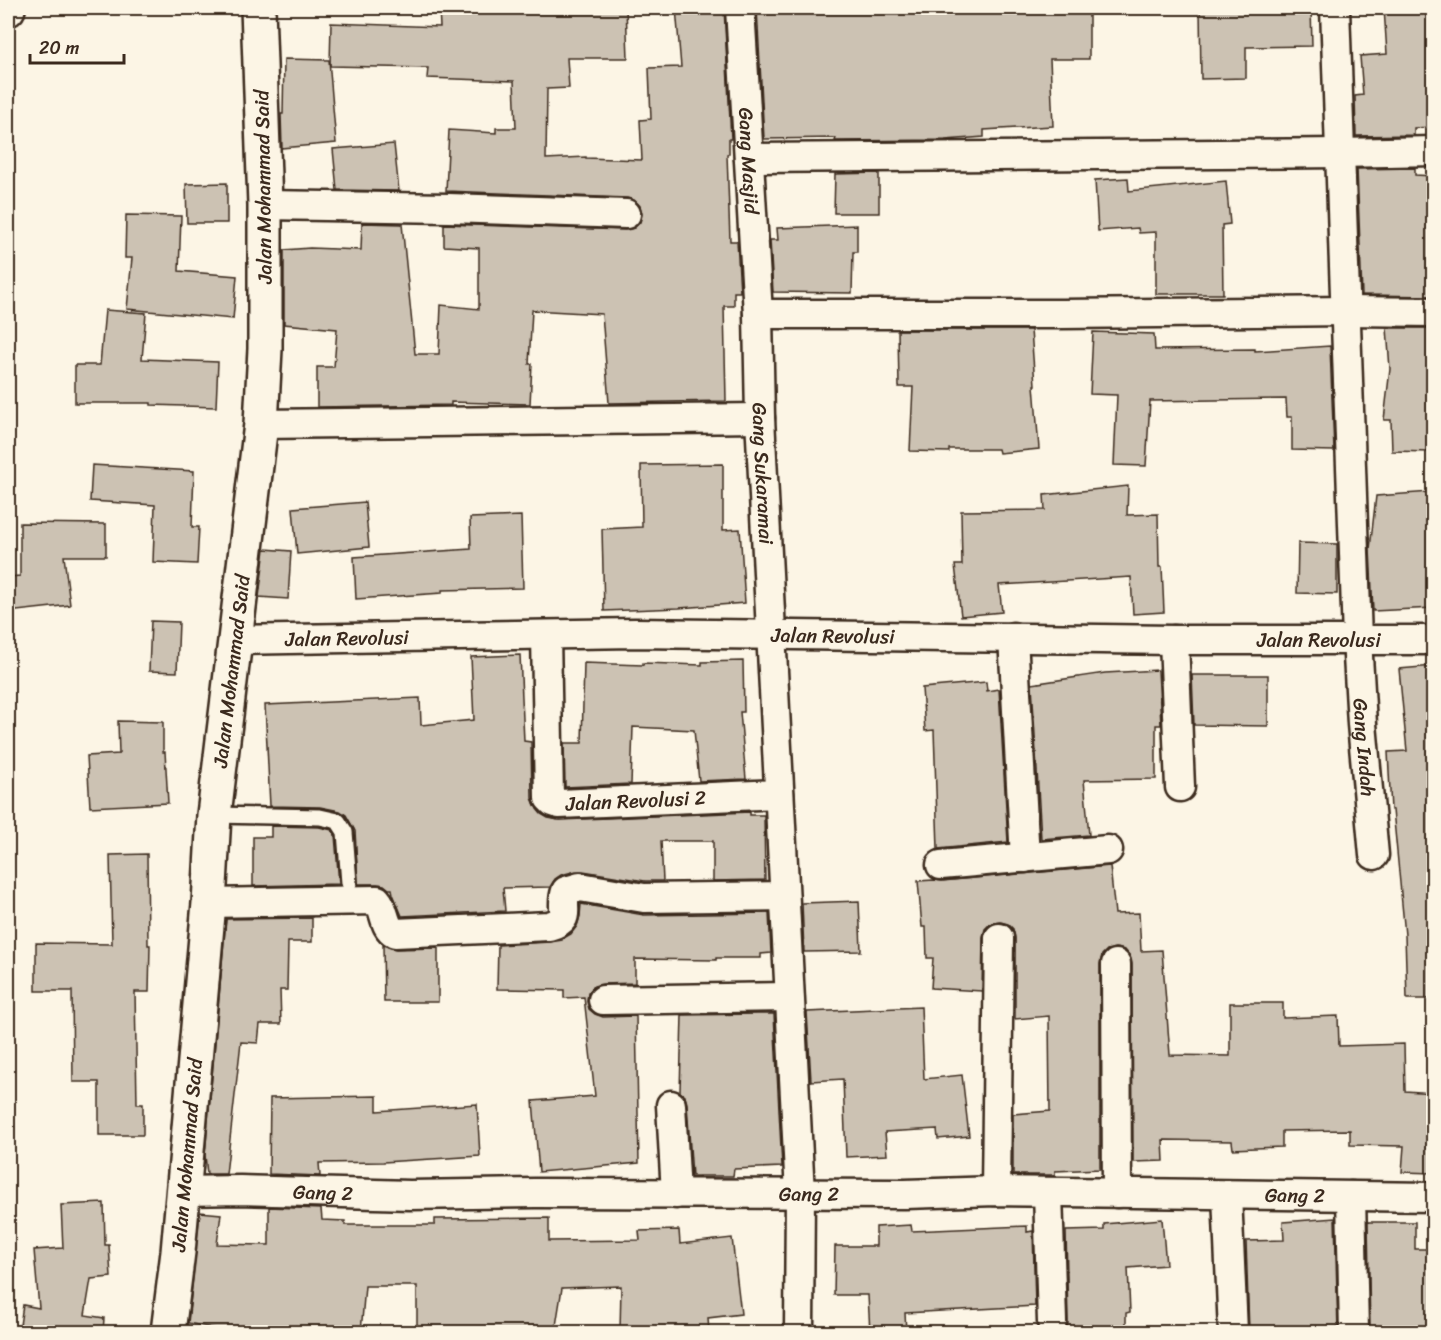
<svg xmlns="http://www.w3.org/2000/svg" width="1441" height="1340" viewBox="0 0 1441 1340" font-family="Sriracha,sans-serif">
  <rect width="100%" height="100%" fill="#fcf5e5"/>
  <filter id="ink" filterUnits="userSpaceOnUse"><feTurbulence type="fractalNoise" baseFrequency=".0167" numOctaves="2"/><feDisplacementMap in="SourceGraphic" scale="12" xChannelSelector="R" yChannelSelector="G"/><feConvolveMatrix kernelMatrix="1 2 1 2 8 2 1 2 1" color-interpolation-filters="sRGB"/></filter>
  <g filter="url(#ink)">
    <!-- building -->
    <g fill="#ccc2b3" stroke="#3b2a1e" stroke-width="1.5">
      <path d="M 439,8 L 626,8 L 628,58 L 567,58 L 569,88 L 547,89 L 546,159 L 586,157 L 586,158 L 642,160 L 640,120 L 651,119 L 649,68 L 681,67 L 676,8 L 724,8 L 731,139 L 729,139 L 729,154 L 727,154 L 730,241 L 737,241 L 740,292 L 734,292 L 734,306 L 724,306 L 726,401 L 609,403 L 602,314 L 532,310 L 529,364 L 532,364 L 530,404 L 451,402 L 451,405 L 317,407 L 317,367 L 334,367 L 337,329 L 284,324 L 284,250 L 310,248 L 361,250 L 362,223 L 402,224 L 415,354 L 439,354 L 441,305 L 479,309 L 479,248 L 444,246 L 444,224 L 625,230 L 634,228 L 640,222 L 642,214 L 640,206 L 634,200 L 627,198 L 446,191 L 449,130 L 496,133 L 496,128 L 516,128 L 514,81 L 427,78 L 428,68 L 330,66 L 331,23 L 440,27 Z"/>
      <path d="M 757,8 L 957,8 L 957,12 L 1089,12 L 1089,59 L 1050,59 L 1053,126 L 984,130 L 984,137 L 945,140 L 835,141 L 836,138 L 764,139 Z"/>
      <path d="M 1200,8 L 1245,8 L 1245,9 L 1311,8 L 1312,46 L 1246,47 L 1246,78 L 1201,79 Z"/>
      <path d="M 1384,8 L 1434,8 L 1434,127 L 1414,128 L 1414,135 L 1356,136 L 1355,96 L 1363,95 L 1360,56 L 1387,54 Z"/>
      <path d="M 284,59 L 329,60 L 336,143 L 282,148 L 281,114 L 283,114 Z"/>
      <path d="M 394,144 L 399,191 L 337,190 L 333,149 Z"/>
      <path d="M 1415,168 L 1415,175 L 1434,176 L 1434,296 L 1362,295 L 1357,169 Z"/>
      <path d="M 879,173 L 879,213 L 834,213 L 835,174 Z"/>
      <path d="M 1128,178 L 1129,191 L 1226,181 L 1230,224 L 1222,225 L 1223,294 L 1156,294 L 1156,232 L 1139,233 L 1138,228 L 1098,231 L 1095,180 Z"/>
      <path d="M 227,183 L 227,223 L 187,223 L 186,184 Z"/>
      <path d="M 126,215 L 181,216 L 179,271 L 237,276 L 233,319 L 127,309 L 132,258 L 125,258 Z"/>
      <path d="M 857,225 L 857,252 L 853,252 L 852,293 L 773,292 L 770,240 L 778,240 L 777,228 Z"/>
      <path d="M 105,310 L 146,313 L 142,359 L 218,362 L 216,407 L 151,405 L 151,403 L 75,403 L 75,365 L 100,365 Z"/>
      <path d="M 1387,328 L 1434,328 L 1434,377 L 1428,428 L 1429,452 L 1392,451 L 1391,420 L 1384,420 L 1390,369 Z"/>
      <path d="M 898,330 L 1031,330 L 1035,385 L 1034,385 L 1039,449 L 999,453 L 998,449 L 949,449 L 949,452 L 910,451 L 913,387 L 899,387 Z"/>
      <path d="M 1093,332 L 1154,334 L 1155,350 L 1255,349 L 1255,351 L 1330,346 L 1334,451 L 1292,450 L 1292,417 L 1287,417 L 1286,399 L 1150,401 L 1146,466 L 1114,465 L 1117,395 L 1090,394 Z"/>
      <path d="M 723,464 L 723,530 L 740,529 L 745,603 L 679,608 L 604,611 L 602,529 L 642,527 L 641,465 Z"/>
      <path d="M 92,465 L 194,471 L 192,527 L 199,527 L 197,564 L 153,562 L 155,505 L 90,501 Z"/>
      <path d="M 1128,486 L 1127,515 L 1158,514 L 1159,567 L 1162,567 L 1164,612 L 1133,614 L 1131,577 L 999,585 L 1002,612 L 961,616 L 955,565 L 962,565 L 961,511 L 1045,510 L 1044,495 Z"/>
      <path d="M 1431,492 L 1431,501 L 1434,501 L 1434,608 L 1373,611 L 1370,549 L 1376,496 Z"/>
      <path d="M 365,502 L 369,547 L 297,554 L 293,508 Z"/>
      <path d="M 521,516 L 523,588 L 442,590 L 442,593 L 356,599 L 354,557 L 471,549 L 470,518 Z"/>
      <path d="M 20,523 L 106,524 L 106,556 L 64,556 L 70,605 L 8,612 L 8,577 L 20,576 Z"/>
      <path d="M 1298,543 L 1337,544 L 1337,594 L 1297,593 Z"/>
      <path d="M 265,549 L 291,551 L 288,599 L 259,597 Z"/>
      <path d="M 151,621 L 179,622 L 177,672 L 149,671 Z"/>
      <path d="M 520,655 L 524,741 L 531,742 L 532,798 L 537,809 L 541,814 L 548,818 L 560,820 L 750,812 L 750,815 L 764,815 L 765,880 L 713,881 L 713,841 L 661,841 L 663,881 L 645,881 L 583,871 L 576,871 L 561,875 L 555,879 L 550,887 L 503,888 L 505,911 L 402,916 L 393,894 L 392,889 L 389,889 L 384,885 L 377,884 L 358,884 L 355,831 L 346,815 L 340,811 L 320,807 L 270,806 L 265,705 L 420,698 L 421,725 L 474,720 L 471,657 Z"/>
      <path d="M 743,661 L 744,712 L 740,712 L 746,779 L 699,781 L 694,730 L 633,727 L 631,784 L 565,787 L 564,743 L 582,743 L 584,663 L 643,665 L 643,663 L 702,665 L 702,662 Z"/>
      <path d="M 1434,666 L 1434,999 L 1407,999 L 1405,935 L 1393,810 L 1391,810 L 1388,752 L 1407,751 L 1399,669 Z"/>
      <path d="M 1158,670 L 1161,725 L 1156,725 L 1156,779 L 1084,780 L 1089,835 L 1041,839 L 1032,684 L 1105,673 Z"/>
      <path d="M 1192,675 L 1268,675 L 1268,726 L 1194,725 Z"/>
      <path d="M 986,682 L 987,691 L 999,689 L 1008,842 L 938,849 L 934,730 L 925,731 L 922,688 Z"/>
      <path d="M 118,721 L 163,722 L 163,752 L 165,752 L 168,803 L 90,807 L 87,756 L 119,754 Z"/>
      <path d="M 271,826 L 319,827 L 332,830 L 335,835 L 339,884 L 253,886 L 253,837 L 271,837 Z"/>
      <path d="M 147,854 L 148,945 L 150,945 L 149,992 L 135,992 L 137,1104 L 143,1104 L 143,1135 L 99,1135 L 99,1082 L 73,1082 L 72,991 L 36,991 L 36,943 L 112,944 L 110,855 Z"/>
      <path d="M 1110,866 L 1115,914 L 1139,913 L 1141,951 L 1162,950 L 1170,1055 L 1230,1056 L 1230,1003 L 1283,1003 L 1283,1018 L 1338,1016 L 1339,1046 L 1404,1044 L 1405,1091 L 1434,1093 L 1434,1173 L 1402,1172 L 1404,1146 L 1350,1145 L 1350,1130 L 1282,1131 L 1282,1147 L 1233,1149 L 1232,1141 L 1163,1140 L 1164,1161 L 1133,1162 L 1132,964 L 1130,956 L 1125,950 L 1115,948 L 1107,950 L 1102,955 L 1100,964 L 1100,1169 L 1055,1171 L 1055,1175 L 1013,1175 L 1013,1114 L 1050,1111 L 1049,1016 L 1015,1019 L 1015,938 L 1013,929 L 1008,924 L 1000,922 L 990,924 L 985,929 L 983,937 L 982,991 L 931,988 L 933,958 L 927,958 L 926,927 L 922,927 L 918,881 L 934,880 L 942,881 Z"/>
      <path d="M 859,901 L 861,951 L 804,952 L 802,903 Z"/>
      <path d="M 581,904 L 644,915 L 769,913 L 771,953 L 761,954 L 761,958 L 716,958 L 716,960 L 635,959 L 635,983 L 603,984 L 594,986 L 588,993 L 587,1001 L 589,1009 L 595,1014 L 603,1017 L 636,1016 L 639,1163 L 539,1172 L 533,1101 L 595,1096 L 584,997 L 564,998 L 564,990 L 497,989 L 498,945 L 550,942 L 562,940 L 562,939 L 571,934 L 577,926 L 580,916 Z"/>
      <path d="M 312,918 L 312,942 L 288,942 L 287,990 L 280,990 L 281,1024 L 260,1024 L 258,1043 L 241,1042 L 226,1174 L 207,1174 L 205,1155 L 226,919 Z"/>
      <path d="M 383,945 L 396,949 L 438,948 L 438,1002 L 384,1002 Z"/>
      <path d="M 921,1007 L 924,1079 L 962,1075 L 969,1136 L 938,1139 L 937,1129 L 885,1132 L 887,1155 L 846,1157 L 843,1079 L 811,1081 L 807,1012 Z"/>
      <path d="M 759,1014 L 774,1014 L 782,1167 L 734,1169 L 733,1176 L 692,1176 L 687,1104 L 685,1096 L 680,1092 L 682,1015 Z"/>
      <path d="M 377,1096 L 377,1111 L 477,1104 L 480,1156 L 383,1162 L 319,1163 L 320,1176 L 269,1174 L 270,1098 Z"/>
      <path d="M 104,1203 L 105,1245 L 109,1245 L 111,1277 L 91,1279 L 85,1315 L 104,1318 L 103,1332 L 19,1332 L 23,1305 L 39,1308 L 34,1250 L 63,1248 L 61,1205 Z"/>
      <path d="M 269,1207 L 321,1209 L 322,1220 L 345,1221 L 345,1225 L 435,1225 L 435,1219 L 549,1218 L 549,1241 L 640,1240 L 639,1231 L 679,1230 L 680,1244 L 732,1238 L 741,1314 L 708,1318 L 709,1332 L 620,1332 L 621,1286 L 562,1288 L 555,1332 L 417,1332 L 417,1286 L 365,1286 L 361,1332 L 216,1332 L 217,1329 L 188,1323 L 200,1212 L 221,1214 L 217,1244 L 269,1245 Z"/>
      <path d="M 1335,1218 L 1338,1332 L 1249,1332 L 1246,1241 L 1284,1240 L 1283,1222 Z"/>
      <path d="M 1162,1219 L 1166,1265 L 1128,1268 L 1130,1312 L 1126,1313 L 1126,1332 L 1064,1332 L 1067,1329 L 1068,1322 L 1066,1231 L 1104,1230 L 1104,1224 Z"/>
      <path d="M 1368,1222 L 1415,1222 L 1415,1249 L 1434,1249 L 1434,1332 L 1370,1332 Z"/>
      <path d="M 911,1225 L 912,1231 L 1027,1226 L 1027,1232 L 1033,1231 L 1035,1306 L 905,1313 L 906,1332 L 870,1332 L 868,1295 L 834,1295 L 835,1246 L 876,1246 L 876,1227 Z"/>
    </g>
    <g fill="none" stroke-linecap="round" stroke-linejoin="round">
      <defs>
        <path id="service" d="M 214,815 L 320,817 L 338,821 L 345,832 L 349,883"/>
        <g id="minor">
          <path id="s1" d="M 740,8 L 758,314 L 760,418 L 800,1194 L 799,1332"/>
          <path id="s2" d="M 1335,8 L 1357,639 L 1362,724 L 1374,855"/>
          <path d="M 749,158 L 1340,153 L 1434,151"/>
          <path d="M 265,205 L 449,208 L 626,214"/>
          <path d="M 758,314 L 1062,314 L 1346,311 L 1434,312"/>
          <path d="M 261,424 L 760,418"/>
          <path id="s3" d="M 546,635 L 549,798 L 553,802 L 559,804 L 779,794"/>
          <path d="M 1013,637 L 1025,858"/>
          <path id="s4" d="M 235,640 L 635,633 L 1174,640 L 1434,640"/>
          <path d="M 1174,640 L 1180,787"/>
          <path d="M 941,865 L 1108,850"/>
          <path d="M 209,903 L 377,900 C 386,910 383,927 395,933 L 549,926 C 574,919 559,910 566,891 L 580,887 L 644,898 L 784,896"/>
          <path d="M 1116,964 L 1117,1193"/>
          <path d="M 603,1000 L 789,997"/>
          <path d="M 671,1105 L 676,1194"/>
          <path id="s5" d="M 183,1191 L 240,1190 L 410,1195 L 535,1193 L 905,1194 L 996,1191 L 1434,1197"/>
          <path d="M 996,1191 L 999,938"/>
          <path d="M 1048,1192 L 1052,1322"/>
          <path d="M 1227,1195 L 1233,1332"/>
          <path d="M 1351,1196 L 1354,1332"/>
        </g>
        <g id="tertiary">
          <path id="s6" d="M 168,1332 L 178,1252 L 209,903 L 214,815 L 261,424 L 265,349 L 265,205 L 258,8"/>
        </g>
        <path id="secondary" d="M 8,9 L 8,8"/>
      </defs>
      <!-- service casing -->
      <use href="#service" stroke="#3b2a1e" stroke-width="20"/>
      <!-- minor casing -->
      <use href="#minor" stroke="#3b2a1e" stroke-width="33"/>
      <!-- tertiary casing -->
      <use href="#tertiary" stroke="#3b2a1e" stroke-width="38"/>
      <!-- secondary casing -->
      <use href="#secondary" stroke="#3b2a1e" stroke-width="38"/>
      <!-- service -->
      <use href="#service" stroke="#fcf5e5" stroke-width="15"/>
      <!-- minor -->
      <use href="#minor" stroke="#fcf5e5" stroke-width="28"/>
      <!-- tertiary -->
      <use href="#tertiary" stroke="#fcf5e5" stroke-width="33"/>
      <!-- secondary -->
      <use href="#secondary" stroke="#fcf5e5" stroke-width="33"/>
    </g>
  </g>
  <g text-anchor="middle" stroke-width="4.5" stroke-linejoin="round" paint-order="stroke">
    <!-- street labels -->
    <g font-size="20" fill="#3b2a1e" stroke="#fcf5e5">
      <text dy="7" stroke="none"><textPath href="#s1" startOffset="153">Gang Masjid</textPath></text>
      <text transform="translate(263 187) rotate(-91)" y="7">Jalan Mohammad Said</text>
      <text dy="7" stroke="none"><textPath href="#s1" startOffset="466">Gang Sukaramai</textPath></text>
      <text dy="7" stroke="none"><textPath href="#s4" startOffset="598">Jalan Revolusi</textPath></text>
      <text dy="7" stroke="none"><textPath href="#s4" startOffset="112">Jalan Revolusi</textPath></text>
      <text dy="7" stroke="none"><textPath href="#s4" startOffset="1084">Jalan Revolusi</textPath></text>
      <text dy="7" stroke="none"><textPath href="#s6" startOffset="664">Jalan Mohammad Said</textPath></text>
      <text dy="7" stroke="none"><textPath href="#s2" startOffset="740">Gang Indah</textPath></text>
      <text dy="7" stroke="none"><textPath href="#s3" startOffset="252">Jalan Revolusi 2</textPath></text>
      <text dy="7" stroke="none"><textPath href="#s6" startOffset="178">Jalan Mohammad Said</textPath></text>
      <text dy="7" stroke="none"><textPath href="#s5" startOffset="140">Gang 2</textPath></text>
      <text dy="7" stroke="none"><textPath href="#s5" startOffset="626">Gang 2</textPath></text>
      <text dy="7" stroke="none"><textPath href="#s5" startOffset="1112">Gang 2</textPath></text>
    </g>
  </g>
  <!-- margin -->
  <rect width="1441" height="1340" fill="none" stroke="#fcf5e5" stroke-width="30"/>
  <rect x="15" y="15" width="1411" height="1310" fill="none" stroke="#3b2a1e" stroke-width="2" filter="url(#ink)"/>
  <!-- scale -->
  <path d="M30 54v9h94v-9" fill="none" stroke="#3b2a1e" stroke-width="3"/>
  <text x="39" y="54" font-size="18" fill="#3b2a1e" stroke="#fcf5e5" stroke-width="4.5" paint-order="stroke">20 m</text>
</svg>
